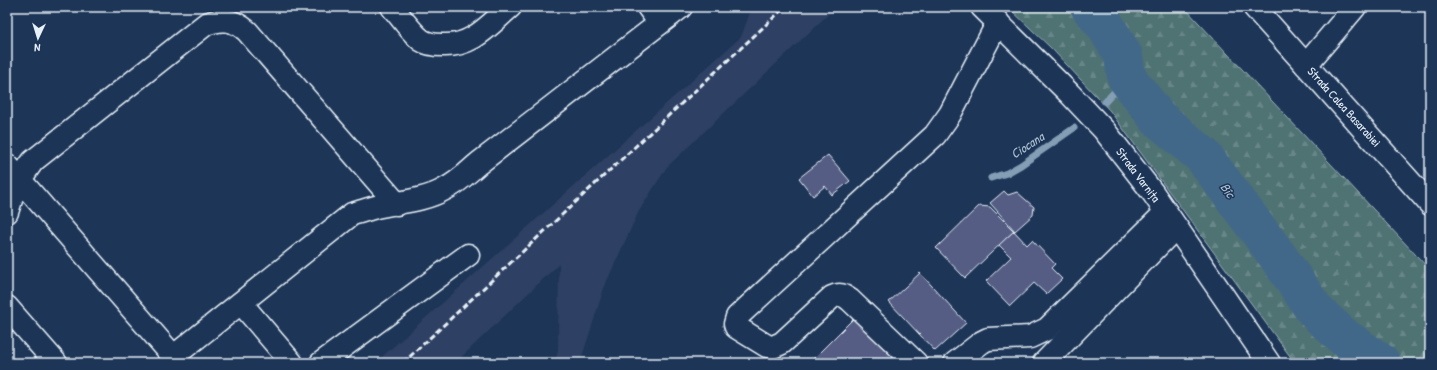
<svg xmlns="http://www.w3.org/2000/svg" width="1437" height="370" viewBox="0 0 1437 370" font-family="'Patrick Hand',sans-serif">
  <defs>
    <pattern id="forest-firs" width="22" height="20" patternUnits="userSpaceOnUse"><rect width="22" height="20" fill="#4f7273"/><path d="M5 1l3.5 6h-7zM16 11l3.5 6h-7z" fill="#688788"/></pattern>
  </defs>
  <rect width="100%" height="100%" fill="#1d3557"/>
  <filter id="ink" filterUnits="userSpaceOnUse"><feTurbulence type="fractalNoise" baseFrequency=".025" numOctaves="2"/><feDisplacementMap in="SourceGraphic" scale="8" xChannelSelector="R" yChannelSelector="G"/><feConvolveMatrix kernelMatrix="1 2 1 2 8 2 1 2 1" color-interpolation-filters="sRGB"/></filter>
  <g filter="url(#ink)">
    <!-- built -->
    <path fill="#2e4164" d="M 752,7 L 836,7 L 667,167 L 639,211 L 605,285 L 580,363 L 555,363 L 558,350 L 559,264 L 455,363 L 375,363 L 741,37 Z"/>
    <!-- forest -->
    <path fill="url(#forest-firs)" stroke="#9cb2b6" d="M 1008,7 L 1184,7 L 1430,270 L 1430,363 L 1295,363 L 1110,111 L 1052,49 Z"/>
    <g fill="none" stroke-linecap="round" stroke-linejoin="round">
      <!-- stream -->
      <g stroke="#849eb5" stroke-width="7">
        <path d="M 1105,102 L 1127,78"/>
        <path d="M 991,178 L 1007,173 L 1021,165 L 1074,128"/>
      </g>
      <!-- river -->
      <path stroke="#426789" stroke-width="39" d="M 1090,7 L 1105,25 L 1123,55 L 1127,78 L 1158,118 L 1203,156 L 1279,258 L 1316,312 L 1345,338 L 1381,363"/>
    </g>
    <!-- building -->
    <g fill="#555d84" stroke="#e8f1f8">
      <path d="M 828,155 L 850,181 L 832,195 L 825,186 L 813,196 L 799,178 Z"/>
      <path d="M 1004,191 L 1008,195 L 1017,192 L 1034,207 L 1033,215 L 1015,231 L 990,203 Z"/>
      <path d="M 979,206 L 990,207 L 1014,231 L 965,278 L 936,248 Z"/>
      <path d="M 1014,231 L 1027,245 L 1032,240 L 1055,264 L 1051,268 L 1062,279 L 1046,294 L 1034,283 L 1010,306 L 986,281 L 1011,257 L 999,245 Z"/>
      <path d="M 920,273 L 966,323 L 935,351 L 889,302 Z"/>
      <path d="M 858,314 L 898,355 L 890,363 L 809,363 Z"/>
    </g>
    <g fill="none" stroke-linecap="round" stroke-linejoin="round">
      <defs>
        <g id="minor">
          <path d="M 392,7 C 400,16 412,33 421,40 C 427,44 435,45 442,45 C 472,47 489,25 510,7"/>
          <path d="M 648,7 L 660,23"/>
          <path d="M 982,7 L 1069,93 L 1104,130 L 1153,193 L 1269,363"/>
          <path d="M 1306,65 L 1355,7"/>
          <path d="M 7,165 L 179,363"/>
          <path d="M 7,212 L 16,185 L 33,161 L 206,24 C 222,18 233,19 247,31 L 397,204"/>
          <path d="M 241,303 L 292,363"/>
          <path d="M 7,307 L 56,363"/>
          <path d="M 174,356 L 352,214 C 360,212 368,209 376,207 C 399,202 424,201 445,189 C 458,183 468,172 479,163 L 681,7"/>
          <path d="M 321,363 L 468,255"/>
          <path d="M 916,363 L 850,300 C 843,295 840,293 832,297 L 782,343 L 773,347 L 767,346 L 736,327 L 735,324 L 737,317 L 935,135 L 950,114 L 998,22"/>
          <path d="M 955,363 L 982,342 L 988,339 L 1030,337 L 1047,329 L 1166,212"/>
          <path d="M 1044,363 L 1176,227"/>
        </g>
        <path id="major" d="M 1254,7 L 1430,204"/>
      </defs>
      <!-- minor casing -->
      <use href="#minor" stroke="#e8f1f8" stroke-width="25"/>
      <!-- major casing -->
      <use href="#major" stroke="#e8f1f8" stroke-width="25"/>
      <!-- minor -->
      <use href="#minor" stroke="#1d3557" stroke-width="22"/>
      <!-- major -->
      <use href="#major" stroke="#1d3557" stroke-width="22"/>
      <!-- rail -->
      <path stroke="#e8f1f8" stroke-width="3" stroke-dasharray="6 3" stroke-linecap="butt" d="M 403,363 L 785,7"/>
    </g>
  </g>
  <g text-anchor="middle" stroke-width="3" stroke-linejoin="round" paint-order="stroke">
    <!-- street labels -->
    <g font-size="12" fill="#e8f1f8" stroke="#1d3557">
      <text transform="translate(1344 107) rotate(48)" y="4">Strada Calea Basarabiei</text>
      <text transform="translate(1138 175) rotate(53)" y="4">Strada Varnița</text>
    </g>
    <!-- water labels -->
    <g font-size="13" font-style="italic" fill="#aec1d1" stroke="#1d3557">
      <text transform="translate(1027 145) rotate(-33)" y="5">Ciocana</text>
      <text transform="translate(1228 190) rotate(54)" y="5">Bîc</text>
    </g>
  </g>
  <!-- margin -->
  <rect width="1437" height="370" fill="none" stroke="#1d3557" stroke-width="24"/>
  <rect x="12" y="12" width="1413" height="346" fill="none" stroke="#e8f1f8" stroke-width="1.5" filter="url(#ink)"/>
  <!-- north arrow -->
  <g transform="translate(38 38) rotate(184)" stroke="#1d3557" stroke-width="3" paint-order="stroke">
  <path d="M0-3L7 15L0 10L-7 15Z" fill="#e8f1f8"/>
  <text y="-6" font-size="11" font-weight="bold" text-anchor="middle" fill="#e8f1f8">N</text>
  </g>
</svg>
